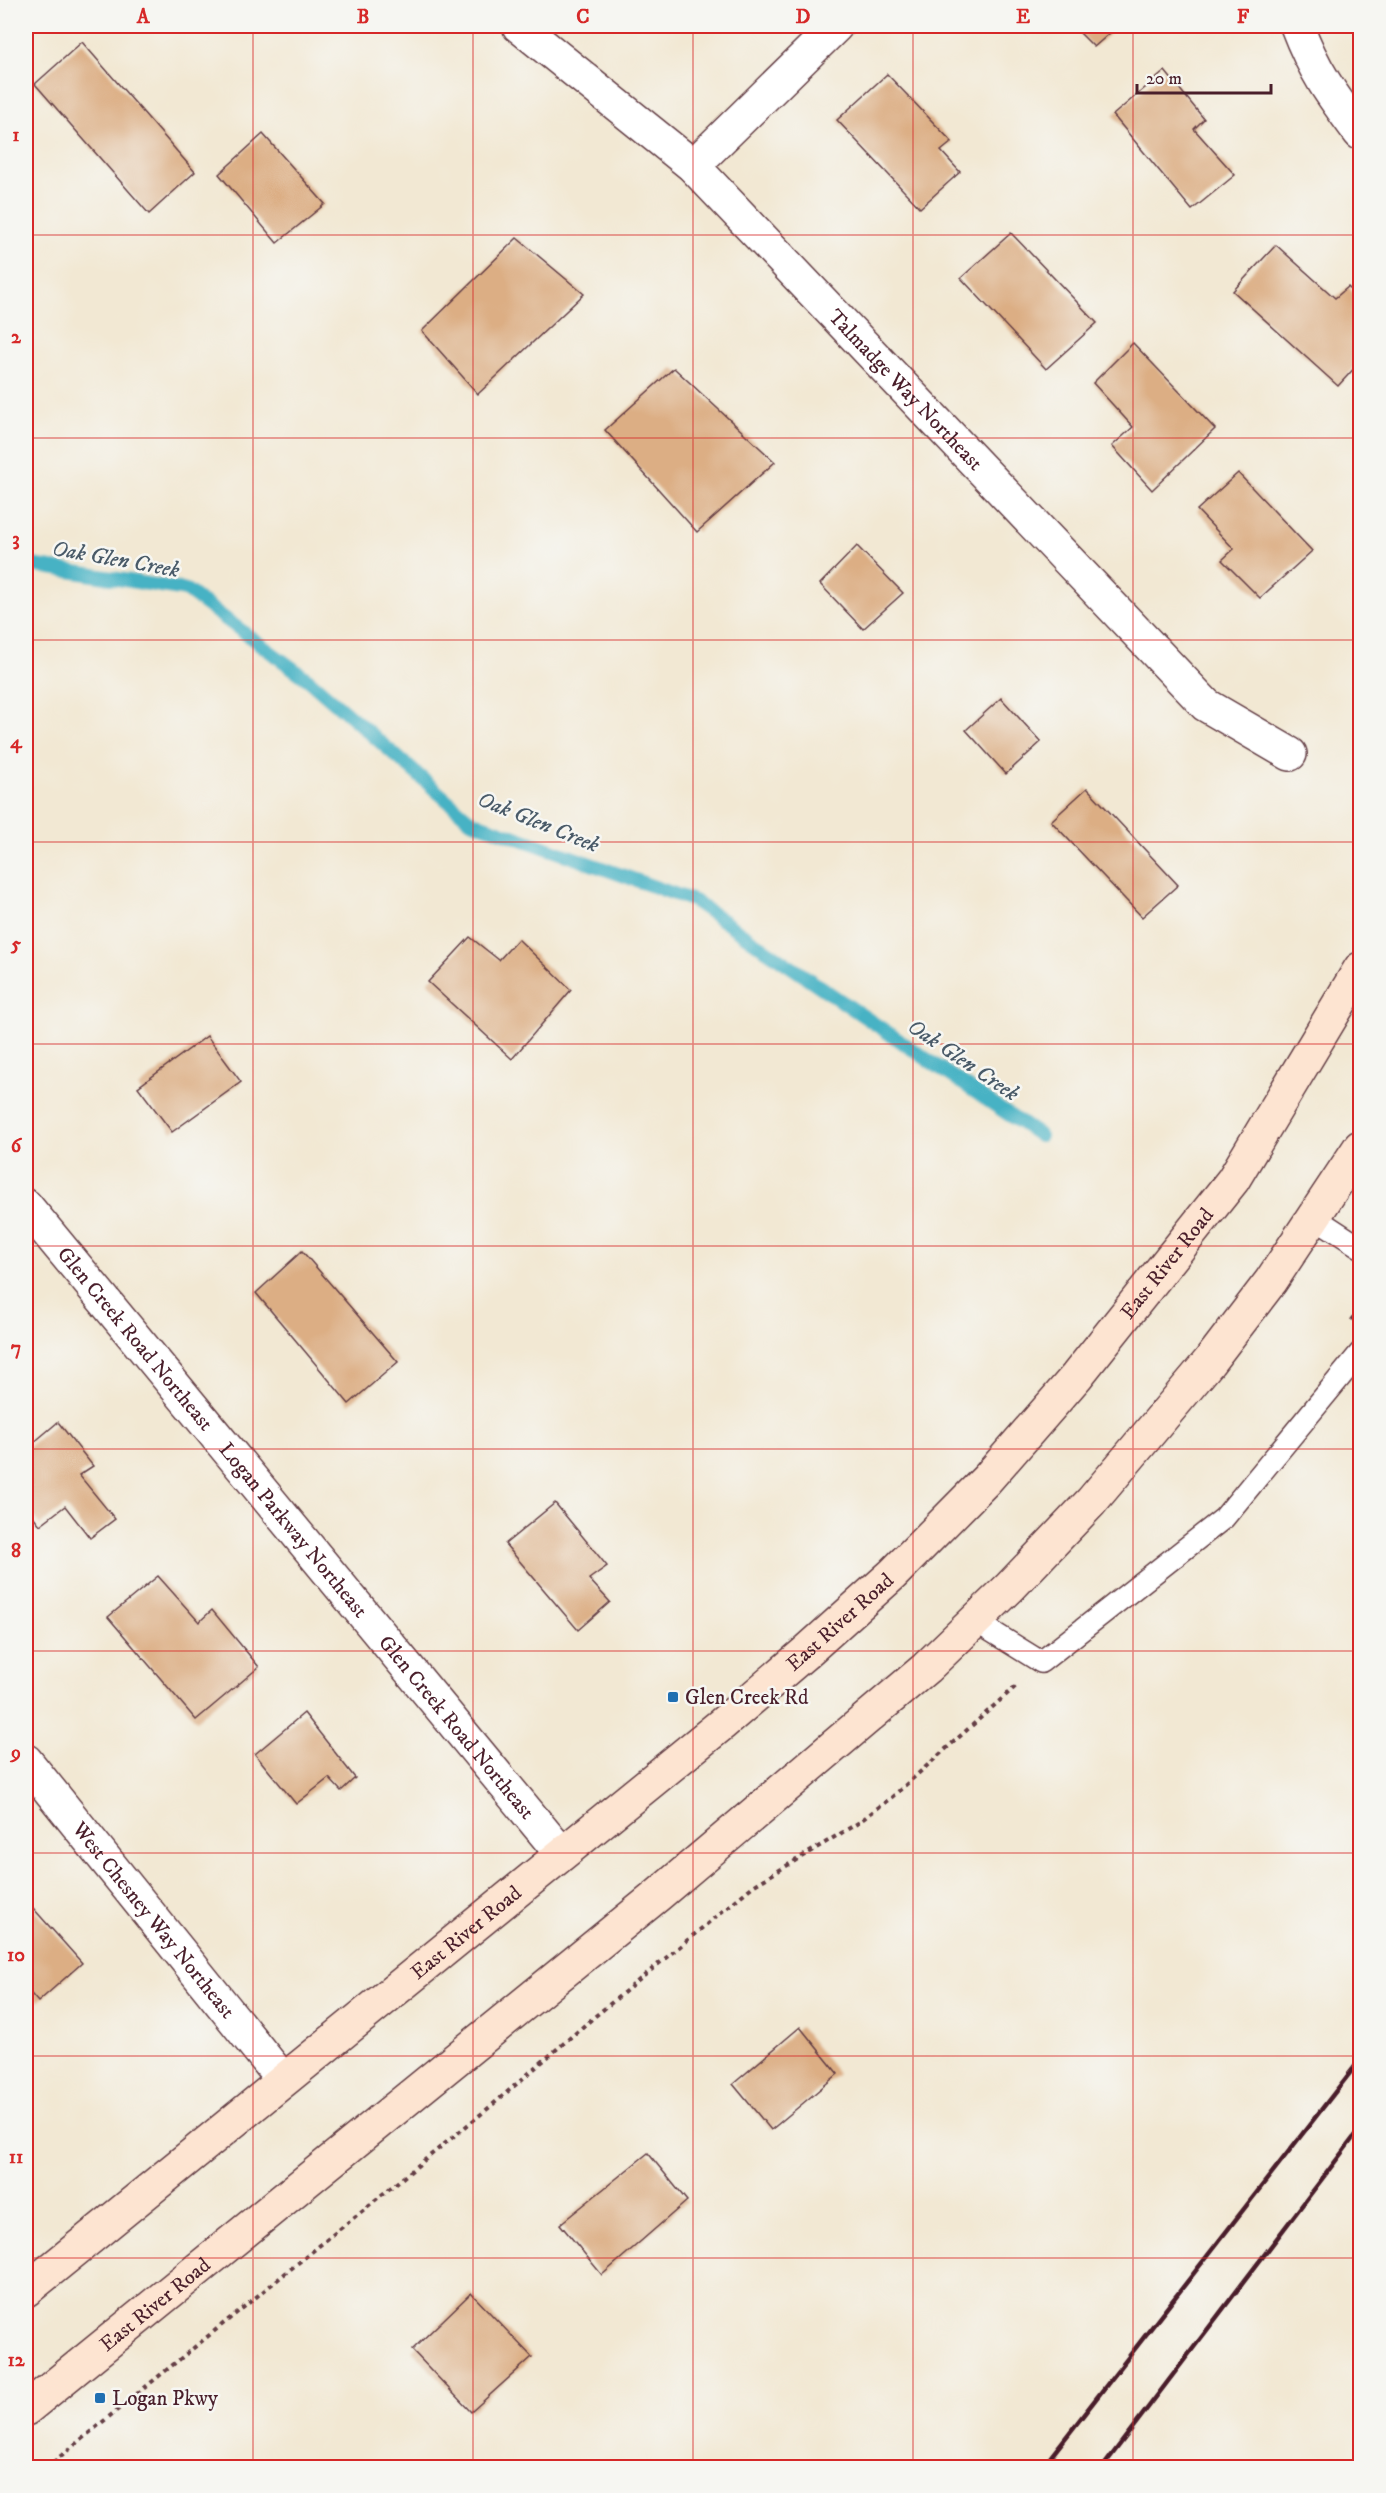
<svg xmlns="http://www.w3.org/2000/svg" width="1386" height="2493" viewBox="0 0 1386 2493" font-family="'IM FELL DW Pica',serif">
  <rect width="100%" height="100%" fill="#f6f6f2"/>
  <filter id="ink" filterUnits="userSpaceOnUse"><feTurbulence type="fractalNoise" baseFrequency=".0167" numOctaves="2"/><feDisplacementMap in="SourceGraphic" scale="12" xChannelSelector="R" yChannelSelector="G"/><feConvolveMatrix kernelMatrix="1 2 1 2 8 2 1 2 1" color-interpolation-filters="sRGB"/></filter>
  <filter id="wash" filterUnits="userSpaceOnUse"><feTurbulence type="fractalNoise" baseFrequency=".008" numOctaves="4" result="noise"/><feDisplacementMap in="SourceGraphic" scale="24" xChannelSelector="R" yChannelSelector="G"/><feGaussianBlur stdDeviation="1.35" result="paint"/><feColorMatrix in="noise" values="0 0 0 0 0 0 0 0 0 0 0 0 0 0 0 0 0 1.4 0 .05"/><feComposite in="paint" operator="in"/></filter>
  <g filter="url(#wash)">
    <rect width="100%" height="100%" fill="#f2e8d3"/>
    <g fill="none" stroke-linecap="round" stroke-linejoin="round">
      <!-- stream -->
      <path stroke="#47b2c4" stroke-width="14" d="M 26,564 L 186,590 L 310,681 L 471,821 L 694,901 L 1040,1136"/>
    </g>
    <g id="blocks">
      <!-- building -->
      <g fill="#dcae84">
        <path d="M 1073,26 L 1118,26 L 1094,47 Z"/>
        <path d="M 82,42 L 195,172 L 149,214 L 35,84 Z"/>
        <path d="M 1165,71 L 1204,119 L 1194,129 L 1235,175 L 1192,210 L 1113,115 Z"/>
        <path d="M 887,74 L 952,142 L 941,151 L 960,172 L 920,208 L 837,120 Z"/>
        <path d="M 263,134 L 325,204 L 277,243 L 219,174 Z"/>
        <path d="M 1011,233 L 1097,323 L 1046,369 L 961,278 Z"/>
        <path d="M 517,238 L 584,294 L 478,394 L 422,331 Z"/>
        <path d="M 1276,245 L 1335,298 L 1348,287 L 1360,299 L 1360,362 L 1338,386 L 1233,291 Z"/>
        <path d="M 1133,343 L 1215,429 L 1152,490 L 1112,446 L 1133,427 L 1093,383 Z"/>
        <path d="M 674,368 L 775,462 L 697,532 L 605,430 Z"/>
        <path d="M 1238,473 L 1312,551 L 1260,598 L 1222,560 L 1234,549 L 1197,510 Z"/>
        <path d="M 857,546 L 903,593 L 863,629 L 820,584 Z"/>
        <path d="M 1001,698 L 1041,742 L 1006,774 L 966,730 Z"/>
        <path d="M 26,783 L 32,787 L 26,795 Z"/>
        <path d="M 1087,788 L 1178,885 L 1142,917 L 1051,821 Z"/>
        <path d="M 470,937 L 499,960 L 518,939 L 571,990 L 512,1059 L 428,982 Z"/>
        <path d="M 207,1036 L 241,1082 L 172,1132 L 138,1087 Z"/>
        <path d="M 302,1251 L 398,1362 L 349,1404 L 256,1293 Z"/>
        <path d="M 58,1422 L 93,1466 L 79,1475 L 115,1519 L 90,1538 L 65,1506 L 40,1525 L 26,1507 L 26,1449 Z"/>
        <path d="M 555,1503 L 607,1566 L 589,1579 L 610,1602 L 578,1630 L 505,1544 Z"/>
        <path d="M 158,1576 L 199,1622 L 212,1610 L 259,1667 L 196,1720 L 108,1617 Z"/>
        <path d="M 304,1713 L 355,1778 L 341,1791 L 329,1778 L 296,1804 L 255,1754 Z"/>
        <path d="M 33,1908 L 82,1963 L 38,2002 L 26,1988 L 26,1915 Z"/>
        <path d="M 800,2027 L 838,2074 L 771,2130 L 733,2084 Z"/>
        <path d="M 648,2153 L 687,2201 L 602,2275 L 560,2224 Z"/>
        <path d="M 471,2293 L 532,2357 L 471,2412 L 412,2350 Z"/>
      </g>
    </g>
  </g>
  <g filter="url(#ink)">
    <use href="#blocks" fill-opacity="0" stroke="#633d44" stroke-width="1.5"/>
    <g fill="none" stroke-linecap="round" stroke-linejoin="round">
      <defs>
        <g id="lane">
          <path d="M 1314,1217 L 1360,1247"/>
          <path d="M 975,1621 L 1041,1662 L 1224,1518 L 1360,1353"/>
        </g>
        <g id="street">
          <path id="s1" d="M 519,26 L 693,166 L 1206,705 L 1290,754"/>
          <path d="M 1297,26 C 1314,71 1331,94 1360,133"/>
          <path d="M 693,166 L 836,26"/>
          <path id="s2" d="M 26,1206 L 561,1853"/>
          <path id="s3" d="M 26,1761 L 283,2080"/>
        </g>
        <g id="secondary">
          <path id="s4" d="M 26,2290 L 722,1724 L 805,1653 L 893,1574 L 987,1479 L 1076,1377 L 1233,1180 L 1360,969"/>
          <path id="s5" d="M 26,2409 L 658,1895 L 926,1668 L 1010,1587 L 1091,1502 L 1209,1362 L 1271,1281 L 1360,1147"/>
        </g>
      </defs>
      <!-- lane casing -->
      <use href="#lane" stroke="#633d44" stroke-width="24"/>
      <!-- street casing -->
      <use href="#street" stroke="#633d44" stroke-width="36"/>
      <!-- secondary casing -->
      <use href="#secondary" stroke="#633d44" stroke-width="36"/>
      <!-- path -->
      <g stroke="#633d44" stroke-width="4" stroke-dasharray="4.5 4.5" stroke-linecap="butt">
        <path d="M 1351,1320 L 1360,1309"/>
        <path d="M 46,2468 L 491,2106 L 593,2018 L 753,1886 L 858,1823 L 892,1797 L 1016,1686"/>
      </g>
      <!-- lane -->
      <use href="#lane" stroke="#fff" stroke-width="21"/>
      <!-- street -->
      <use href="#street" stroke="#fff" stroke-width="33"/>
      <!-- secondary -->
      <use href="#secondary" stroke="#fde4d1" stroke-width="33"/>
      <!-- rail -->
      <g stroke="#4a1f2b" stroke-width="4.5">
        <path d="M 1042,2468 L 1360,2060"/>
        <path d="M 1102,2468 L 1360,2129"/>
      </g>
    </g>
  </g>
  <!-- grid -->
  <path fill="none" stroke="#d62828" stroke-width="1.5" stroke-opacity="0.55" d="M 253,26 L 253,2468M 473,26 L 473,2468M 693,26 L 693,2468M 913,26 L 913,2468M 1133,26 L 1133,2468M 26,235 L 1360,235M 26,438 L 1360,438M 26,640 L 1360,640M 26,842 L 1360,842M 26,1044 L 1360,1044M 26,1246 L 1360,1246M 26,1449 L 1360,1449M 26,1651 L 1360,1651M 26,1853 L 1360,1853M 26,2056 L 1360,2056M 26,2258 L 1360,2258"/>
  <!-- markers -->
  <g fill="#1f6fb2" stroke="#f6f6f2" stroke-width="2">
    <rect x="667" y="1691" width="12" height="12" rx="3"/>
    <rect x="94" y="2392" width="12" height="12" rx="3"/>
  </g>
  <g text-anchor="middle" stroke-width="5" stroke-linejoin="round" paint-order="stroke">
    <!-- street labels -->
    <g font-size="21" fill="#4a1f2b" stroke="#f6f6f2">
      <text dy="7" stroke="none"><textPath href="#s1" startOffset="532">Talmadge Way Northeast</textPath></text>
      <text dy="7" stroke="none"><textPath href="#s4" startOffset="1539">East River Road</textPath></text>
      <text dy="7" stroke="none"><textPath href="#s2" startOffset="172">Glen Creek Road Northeast</textPath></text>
      <text dy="7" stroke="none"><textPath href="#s2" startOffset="420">Logan Parkway Northeast</textPath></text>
      <text dy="7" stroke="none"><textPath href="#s4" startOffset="1053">East River Road</textPath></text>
      <text dy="7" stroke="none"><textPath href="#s2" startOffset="676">Glen Creek Road Northeast</textPath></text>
      <text dy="7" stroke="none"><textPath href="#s3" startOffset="204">West Chesney Way Northeast</textPath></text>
      <text dy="7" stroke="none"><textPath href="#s4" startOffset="567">East River Road</textPath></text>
      <text dy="7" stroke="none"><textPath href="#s5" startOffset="166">East River Road</textPath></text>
    </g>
    <!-- poi labels -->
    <g font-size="21" fill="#4a1f2b" stroke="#f6f6f2" text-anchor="start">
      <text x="685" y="1704">Glen Creek Rd</text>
      <text x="112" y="2405">Logan Pkwy</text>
    </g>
    <!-- water labels -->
    <g font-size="22" font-style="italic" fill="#495a68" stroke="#f6f6f2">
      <text transform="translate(116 558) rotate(10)" y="8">Oak Glen Creek</text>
      <text transform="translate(539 821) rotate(22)" y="8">Oak Glen Creek</text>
      <text transform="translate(964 1059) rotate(34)" y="8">Oak Glen Creek</text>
    </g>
  </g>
  <!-- margin -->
  <rect width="1386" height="2493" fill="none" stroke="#f6f6f2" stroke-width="66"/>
  <!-- scale -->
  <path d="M1137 84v9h134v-9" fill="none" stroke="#4a1f2b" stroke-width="3"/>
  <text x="1146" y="84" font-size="18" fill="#4a1f2b" stroke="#f6f6f2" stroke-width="4.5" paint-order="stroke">20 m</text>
  <rect x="33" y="33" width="1320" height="2427" fill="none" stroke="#d62828" stroke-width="2"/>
  <g font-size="20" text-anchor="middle" font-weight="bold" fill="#d62828">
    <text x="143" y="23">A</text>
    <text x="363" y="23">B</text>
    <text x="583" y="23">C</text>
    <text x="803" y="23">D</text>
    <text x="1023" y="23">E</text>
    <text x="1243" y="23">F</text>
    <text x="16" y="141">1</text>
    <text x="16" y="343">2</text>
    <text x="16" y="545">3</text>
    <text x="16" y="748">4</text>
    <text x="16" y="950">5</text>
    <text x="16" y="1152">6</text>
    <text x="16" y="1354">7</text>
    <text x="16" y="1557">8</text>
    <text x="16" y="1759">9</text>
    <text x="16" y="1961">10</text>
    <text x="16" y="2163">11</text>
    <text x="16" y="2366">12</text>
  </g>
</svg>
